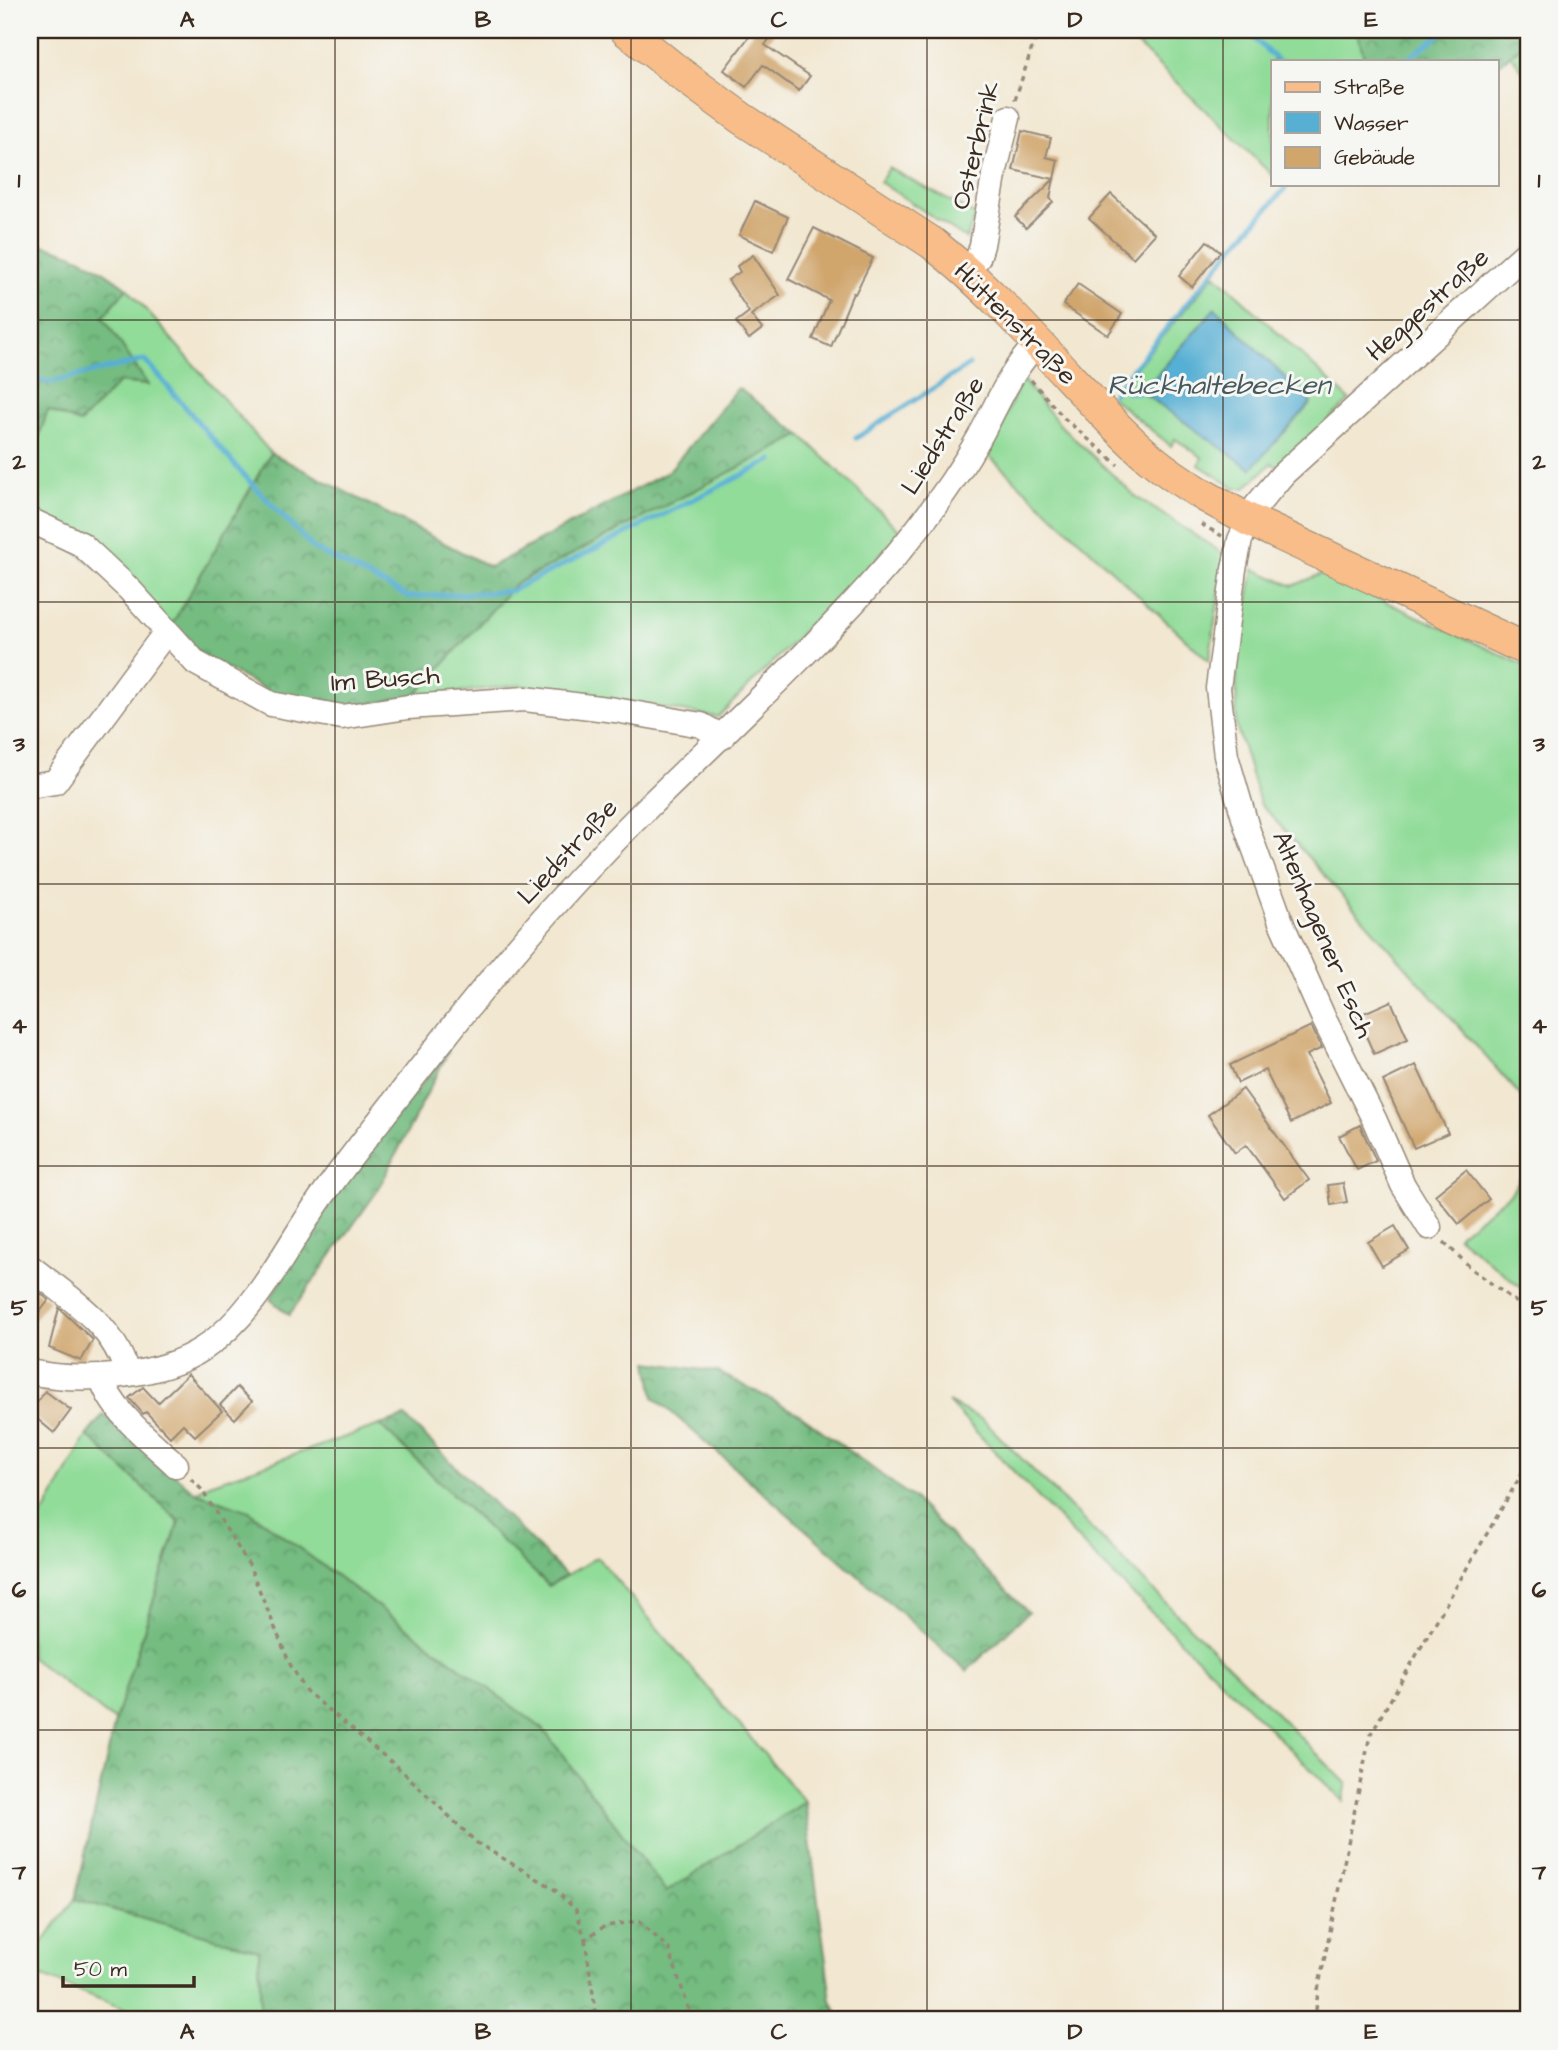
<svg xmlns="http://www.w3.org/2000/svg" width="1558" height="2050" viewBox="0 0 1558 2050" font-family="'Architects Daughter',sans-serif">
  <defs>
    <pattern id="forest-crowns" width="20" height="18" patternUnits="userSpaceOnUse" patternTransform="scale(1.75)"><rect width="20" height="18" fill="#74bc81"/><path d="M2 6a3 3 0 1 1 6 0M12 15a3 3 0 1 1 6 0" fill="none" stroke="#609969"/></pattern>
  </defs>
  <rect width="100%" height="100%" fill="#f6f6f2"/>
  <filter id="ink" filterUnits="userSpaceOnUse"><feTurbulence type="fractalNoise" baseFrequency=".0143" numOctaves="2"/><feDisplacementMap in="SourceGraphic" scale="14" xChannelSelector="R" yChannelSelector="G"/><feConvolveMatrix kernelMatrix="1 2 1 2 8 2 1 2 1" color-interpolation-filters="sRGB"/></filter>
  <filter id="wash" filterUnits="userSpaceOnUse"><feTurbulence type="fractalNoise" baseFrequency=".00686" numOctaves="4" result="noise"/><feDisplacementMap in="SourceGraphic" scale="28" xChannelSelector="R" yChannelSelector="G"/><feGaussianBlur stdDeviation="1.57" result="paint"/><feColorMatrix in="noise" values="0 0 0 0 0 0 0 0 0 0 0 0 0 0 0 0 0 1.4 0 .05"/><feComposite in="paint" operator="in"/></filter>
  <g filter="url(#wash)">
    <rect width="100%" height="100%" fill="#f2e7d0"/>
    <!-- grass -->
    <g fill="#91dc99" stroke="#66835c" stroke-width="2">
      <path d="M 1122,30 L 1357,30 L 1365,61 L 1273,61 L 1273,176 Z"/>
      <path d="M 1528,41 L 1528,77 L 1510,55 Z"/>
      <path d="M 889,168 L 976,215 L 966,239 L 880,182 Z"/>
      <path d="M 1215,274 L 1350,400 L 1277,467 L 1272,463 L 1245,488 L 1235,488 L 1199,465 L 1202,457 L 1175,439 L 1171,446 L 1111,397 Z"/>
      <path d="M 127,288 L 271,453 L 171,626 L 30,515 L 30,462 L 48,410 L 80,423 L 119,382 L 147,385 L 103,317 Z"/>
      <path d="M 1022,379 L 1061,426 L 1135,496 L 1225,555 L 1209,661 L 988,455 Z"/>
      <path d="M 801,435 L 902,533 L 718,717 L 520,685 L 414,697 L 515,584 Z"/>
      <path d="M 1254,569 L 1293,586 L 1323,573 L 1528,667 L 1528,1104 L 1260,803 L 1236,725 L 1237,654 Z"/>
      <path d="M 1528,1167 L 1528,1293 L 1457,1236 L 1511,1193 Z"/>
      <path d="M 948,1402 L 983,1420 L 1347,1784 L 1343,1801 L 1090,1552 Z"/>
      <path d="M 380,1425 L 549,1586 L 597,1557 L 805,1802 L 666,1893 L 543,1729 L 195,1492 L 210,1484 Z"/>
      <path d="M 87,1435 L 179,1521 L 115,1721 L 30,1657 L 30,1530 L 46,1510 Z"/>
      <path d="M 75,1899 L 259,1950 L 261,2020 L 153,2020 L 30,1972 L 30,1960 Z"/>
    </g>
    <!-- forest -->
    <g fill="url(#forest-crowns)" stroke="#587350" stroke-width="2">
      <path d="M 1357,30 L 1528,30 L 1528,40 L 1497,66 L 1497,61 L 1365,61 Z"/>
      <path d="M 30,242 C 74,252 91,261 127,288 L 103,317 L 148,385 L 119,382 L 80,423 L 48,410 L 30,462 Z"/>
      <path d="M 738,388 L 801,435 L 515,584 L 414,697 L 346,707 L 277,696 L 201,655 L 171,626 L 271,453 L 490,567 L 668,472 Z"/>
      <path d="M 449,1050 L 378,1190 L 289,1315 L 270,1299 L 340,1185 Z"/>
      <path d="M 648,1362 L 718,1372 L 798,1413 L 914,1499 L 1028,1612 L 967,1671 L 654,1397 Z"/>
      <path d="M 104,1414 L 195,1492 L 249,1511 L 543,1729 L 666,1892 L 805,1802 L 831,2000 L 840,2020 L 261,2020 L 259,1950 L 75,1899 L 115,1721 L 179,1521 L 87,1435 Z"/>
      <path d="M 405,1417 L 566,1575 L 549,1586 L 380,1425 Z"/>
    </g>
    <!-- water -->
    <path fill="#57afd4" stroke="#496c79" stroke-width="2" d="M 1215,308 L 1311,403 L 1251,469 L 1142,392 Z"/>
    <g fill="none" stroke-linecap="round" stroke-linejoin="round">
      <!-- stream -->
      <g stroke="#57afd4" stroke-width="5">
        <path d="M 1245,30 L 1278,61"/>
        <path d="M 1405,61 L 1446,30"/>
        <path d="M 30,378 L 50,382 L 145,360 L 240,471 L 314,549 L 409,597 L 511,591 L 772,460"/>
        <path d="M 1127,392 L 1142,392"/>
        <path d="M 1112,394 L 1235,245 L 1289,184"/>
        <path d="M 856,438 L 969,365"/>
      </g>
    </g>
    <g id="blocks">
      <!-- building -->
      <g fill="#d0a66d">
        <path d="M 754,30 L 776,30 L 765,45 L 810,76 L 799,91 L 763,65 L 746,87 L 724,70 Z"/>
        <path d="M 1022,131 L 1051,138 L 1046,157 L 1058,160 L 1050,198 L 1053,202 L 1026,228 L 1015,217 L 1054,179 L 1013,170 Z"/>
        <path d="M 1111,194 L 1155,234 L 1133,258 L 1089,218 Z"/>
        <path d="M 755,201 L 788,217 L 773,251 L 739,235 Z"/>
        <path d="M 814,228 L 873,258 L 855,294 L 853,293 L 831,347 L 813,339 L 829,300 L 788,279 Z"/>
        <path d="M 1207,241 L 1220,252 L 1192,287 L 1179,276 Z"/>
        <path d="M 753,255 L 780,295 L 751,315 L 762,329 L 749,339 L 736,322 L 749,312 L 728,280 L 740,272 L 737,266 Z"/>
        <path d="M 1078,284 L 1122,314 L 1108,335 L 1063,305 Z"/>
        <path d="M 1391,1001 L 1408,1039 L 1374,1054 L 1357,1016 Z"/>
        <path d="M 1311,1026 L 1322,1048 L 1307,1055 L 1331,1103 L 1291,1123 L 1265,1070 L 1238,1083 L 1230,1065 Z"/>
        <path d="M 1416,1065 L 1448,1133 L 1414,1148 L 1383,1081 Z"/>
        <path d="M 1243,1089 L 1309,1180 L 1285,1198 L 1246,1145 L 1235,1153 L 1208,1115 Z"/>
        <path d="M 1360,1125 L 1376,1161 L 1357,1170 L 1339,1136 Z"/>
        <path d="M 1466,1170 L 1489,1199 L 1459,1224 L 1435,1195 Z"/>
        <path d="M 1343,1183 L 1347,1202 L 1331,1205 L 1328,1185 Z"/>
        <path d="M 1395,1226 L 1409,1250 L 1382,1266 L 1368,1242 Z"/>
        <path d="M 30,1286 L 49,1300 L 30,1324 Z"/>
        <path d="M 59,1308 L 93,1340 L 81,1361 L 49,1348 Z"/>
        <path d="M 188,1374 L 222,1411 L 195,1436 L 183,1424 L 170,1437 L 146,1412 L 143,1414 L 129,1398 L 143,1387 L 158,1403 Z"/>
        <path d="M 237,1387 L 252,1401 L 235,1419 L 220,1405 Z"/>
        <path d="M 45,1391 L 71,1410 L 54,1433 L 30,1413 Z"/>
      </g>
    </g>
  </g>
  <g filter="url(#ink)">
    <use href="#blocks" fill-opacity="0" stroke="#968877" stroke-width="2"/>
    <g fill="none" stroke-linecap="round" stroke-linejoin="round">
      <defs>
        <g id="minor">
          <path d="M 966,270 L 978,258 L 982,245 L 995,170 L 1008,118"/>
          <path d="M 30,520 L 81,544 L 129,589 L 196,663 L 271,704 L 342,717 L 408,707 L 525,699 L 615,710 L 701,725 L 722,737"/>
          <path d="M 30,786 L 55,782 L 166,632"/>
          <path d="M 1429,1227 L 1403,1185 L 1374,1119 L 1324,1019 L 1281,922 L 1247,828 L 1226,756 L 1218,688 L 1234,569 L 1240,540 L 1249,520 L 1257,505 L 1283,474 L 1528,251"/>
          <path d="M 30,1267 C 67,1296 115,1325 127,1374"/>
          <path d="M 30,1372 C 81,1383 159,1378 204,1348 C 258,1312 286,1246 323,1195 C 359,1145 399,1096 437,1047 C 503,962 574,880 650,805 C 734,723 820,644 897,554 C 927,518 956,479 979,438 C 997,406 1011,368 1038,343"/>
          <path d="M 102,1378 C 110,1411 152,1442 176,1465"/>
        </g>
        <path id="major" d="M 626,30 L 677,71 L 741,118 L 932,243 C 983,283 1027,331 1070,378 C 1096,405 1121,434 1150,458 C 1180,483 1215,502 1249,520 L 1528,650"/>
      </defs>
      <!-- minor casing -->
      <use href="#minor" stroke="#968877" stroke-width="27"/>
      <!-- major casing -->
      <use href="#major" stroke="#968877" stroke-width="34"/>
      <!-- path -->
      <g stroke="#968877" stroke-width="3.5" stroke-dasharray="5 5" stroke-linecap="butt">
        <path d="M 1015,100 L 1034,42 L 1035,30"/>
        <path d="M 1031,380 L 1064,418 L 1118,465"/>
        <path d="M 1201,524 L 1222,536"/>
        <path d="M 1444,1242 L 1472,1269 L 1528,1311"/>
        <path d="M 191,1479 L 201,1489 L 249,1565 L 290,1664 L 306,1691 L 401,1770 L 477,1843 L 553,1888 L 576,1910 L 585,1939 L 605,1926 L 639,1921 L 669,1949 L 688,2007 L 701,2020"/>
        <path d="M 585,1939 L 597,2020"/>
        <path d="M 1315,2020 L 1318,1990 L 1370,1735 L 1528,1463"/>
      </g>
      <!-- minor -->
      <use href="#minor" stroke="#fff" stroke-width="24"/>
      <!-- major -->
      <use href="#major" stroke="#f8bd88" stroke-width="32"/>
    </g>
  </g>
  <!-- grid -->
  <path fill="none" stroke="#3b2a1e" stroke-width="2" stroke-opacity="0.55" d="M 335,30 L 335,2020M 631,30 L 631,2020M 927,30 L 927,2020M 1223,30 L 1223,2020M 30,320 L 1528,320M 30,602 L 1528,602M 30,884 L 1528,884M 30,1166 L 1528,1166M 30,1448 L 1528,1448M 30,1730 L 1528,1730"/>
  <g text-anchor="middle" stroke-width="6" stroke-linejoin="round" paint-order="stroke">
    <!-- street labels -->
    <g font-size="26" fill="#3b2a1e" stroke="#f6f6f2">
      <text transform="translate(975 145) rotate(-76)" y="9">Osterbrink</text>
      <text transform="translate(1427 304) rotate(-42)" y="9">Heggestraße</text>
      <text transform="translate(1016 323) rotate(45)" y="9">Hüttenstraße</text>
      <text transform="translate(942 435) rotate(-58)" y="9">Liedstraße</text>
      <text transform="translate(385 678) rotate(-4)" y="9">Im Busch</text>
      <text transform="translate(567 851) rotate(-47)" y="9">Liedstraße</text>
      <text transform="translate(1324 934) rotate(67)" y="9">Altenhagener Esch</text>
    </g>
    <!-- water labels -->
    <g font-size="28" font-style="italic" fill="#45595e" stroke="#f6f6f2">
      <text x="1219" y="394">Rückhaltebecken</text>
    </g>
  </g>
  <!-- margin -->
  <rect width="1558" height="2050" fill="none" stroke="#f6f6f2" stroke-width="77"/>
  <!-- legend -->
  <rect x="1271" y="60" width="228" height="126" fill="#f6f6f2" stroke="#aba49d" stroke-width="2"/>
  <rect x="1285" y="82" width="35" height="10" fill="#f8bd88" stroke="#aba49d" stroke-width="2"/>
  <text x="1334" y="94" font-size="21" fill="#3b2a1e">Straße</text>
  <rect x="1285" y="112" width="35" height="21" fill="#57afd4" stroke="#aba49d" stroke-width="2"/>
  <text x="1334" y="130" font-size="21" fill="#3b2a1e">Wasser</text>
  <rect x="1285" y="147" width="35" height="21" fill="#d0a66d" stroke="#aba49d" stroke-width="2"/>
  <text x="1334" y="164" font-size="21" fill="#3b2a1e">Gebäude</text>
  <!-- scale -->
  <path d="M63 1976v10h131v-10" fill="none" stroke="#3b2a1e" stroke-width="3.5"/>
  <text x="74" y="1976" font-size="21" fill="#3b2a1e" stroke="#f6f6f2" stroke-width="5" paint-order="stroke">50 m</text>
  <rect x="38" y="38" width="1482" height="1973" fill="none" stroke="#3b2a1e" stroke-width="2.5"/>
  <g font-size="23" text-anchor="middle" font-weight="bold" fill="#3b2a1e">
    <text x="187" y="27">A</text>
    <text x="483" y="27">B</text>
    <text x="779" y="27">C</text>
    <text x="1075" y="27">D</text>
    <text x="1371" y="27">E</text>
    <text x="19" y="187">1</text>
    <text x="1539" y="187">1</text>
    <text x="19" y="469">2</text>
    <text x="1539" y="469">2</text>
    <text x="19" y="751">3</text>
    <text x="1539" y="751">3</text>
    <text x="19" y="1033">4</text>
    <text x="1539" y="1033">4</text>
    <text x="19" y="1315">5</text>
    <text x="1539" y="1315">5</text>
    <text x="19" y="1597">6</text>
    <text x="1539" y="1597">6</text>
    <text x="19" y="1879">7</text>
    <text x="1539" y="1879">7</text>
    <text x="187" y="2039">A</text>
    <text x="483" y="2039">B</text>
    <text x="779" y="2039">C</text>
    <text x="1075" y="2039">D</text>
    <text x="1371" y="2039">E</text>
  </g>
</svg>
